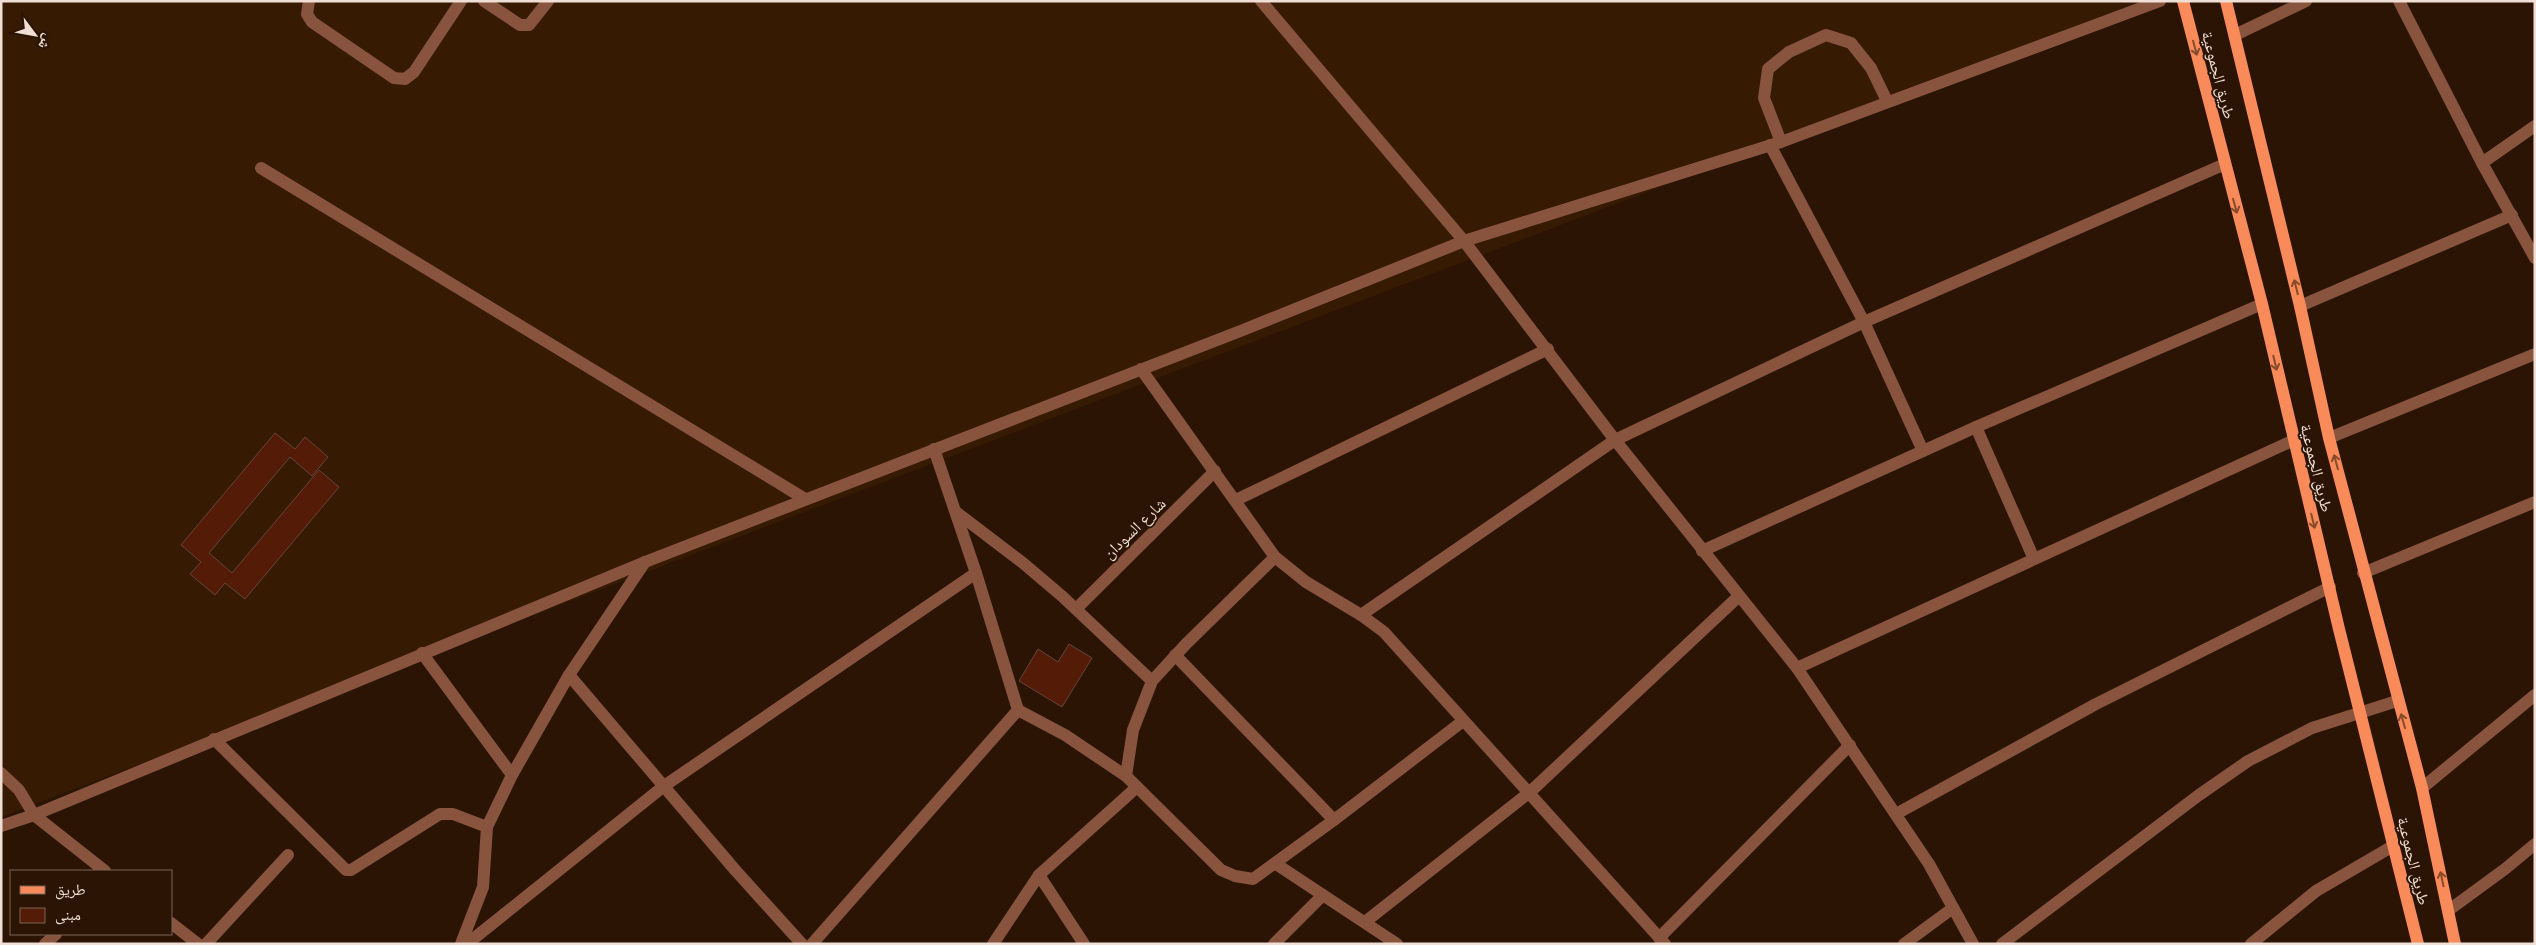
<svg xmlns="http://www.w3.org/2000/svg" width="2536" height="945" viewBox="0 0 2536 945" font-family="Montserrat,'Noto Naskh Arabic',sans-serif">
  <rect width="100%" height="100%" fill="#2b1403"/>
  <!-- built -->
  <path fill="#371a02" d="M 1,1 L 2151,1 L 1,817 Z"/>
  <!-- building -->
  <g fill="#541b07" stroke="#66463c">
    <path d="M 275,433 L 295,449 L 305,437 L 328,457 L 312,476 L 290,457 L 209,553 L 232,573 L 319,470 L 339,487 L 245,599 L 225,583 L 215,595 L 190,574 L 201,562 L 181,545 Z"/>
    <path d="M 1069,644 L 1092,658 L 1062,707 L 1019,681 L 1038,649 L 1058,662 Z"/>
  </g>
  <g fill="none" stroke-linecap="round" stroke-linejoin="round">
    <!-- minor -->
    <g stroke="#88543d" stroke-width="12">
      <path d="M 309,1 L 307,14 L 312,22 L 394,78 L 405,79 L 414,72 L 461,1"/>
      <path d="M 484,1 L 520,25 L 529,25 L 548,1"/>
      <path d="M 1261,1 L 1464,241 L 1615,440 L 1797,668 L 1929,864 L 1973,944"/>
      <path d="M 2399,1 L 2482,163 L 2535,258"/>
      <path d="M 2235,35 L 2306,1"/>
      <path d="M 1781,142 L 1764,98 L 1768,69 L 1789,52 L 1826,35 L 1851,43 L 1871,68 L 1887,101"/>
      <path d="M 1770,145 L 1864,322 L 1923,451"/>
      <path d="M 2482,163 L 2535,126"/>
      <path d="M 261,168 L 805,499"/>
      <path d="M 2300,306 L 2512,215"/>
      <path d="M 1141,369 L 1275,557 L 1306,582 L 1361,615 L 1384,632 L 1665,944"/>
      <path d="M 1976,427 L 2034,559"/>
      <path d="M 2329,438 L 2535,354"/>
      <path d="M 1236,500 L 1548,349"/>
      <path d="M 956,512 L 1023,563 L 1063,597 L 1152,681"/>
      <path d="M 1702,551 L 1976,427 L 2262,304"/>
      <path d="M 2363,573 L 2535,502"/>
      <path d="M 1076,609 L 1215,471"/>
      <path d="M 1361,615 L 1615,440 L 1864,322 L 2225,164"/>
      <path d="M 422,653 L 512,775"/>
      <path d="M 1175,655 L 1334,820"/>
      <path d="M 1797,668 L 2294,440"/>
      <path d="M 569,675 L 736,871 L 802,944"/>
      <path d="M 1018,710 L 1065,735 L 1126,776 L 1221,870 L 1235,876 L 1253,879 L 1334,820 L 1463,721"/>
      <path d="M 214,739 L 346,870 L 351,870 L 440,814 L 453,814 L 487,827"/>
      <path d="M 1,773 L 19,790 L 34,815 L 105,871"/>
      <path d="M 1126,776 L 1133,730 L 1152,681 L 1186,644 L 1275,557"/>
      <path d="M 2422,788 L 2535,695"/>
      <path d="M 1896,814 L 2096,704 L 2330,587"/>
      <path d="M 1,826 L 34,815 L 645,562 L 1243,330 L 1464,241 L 1781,142 L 2160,1"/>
      <path d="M 1276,864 L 1397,944"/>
      <path d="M 1039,875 L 1084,944"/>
      <path d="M 2449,910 L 2505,869 L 2535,844"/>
      <path d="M 1365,922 L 1530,792 L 1739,596"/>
      <path d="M 171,923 L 198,944"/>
      <path d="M 1659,938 L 1850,745"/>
      <path d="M 45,944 L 56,934"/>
      <path d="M 206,944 L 288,855"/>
      <path d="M 461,944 L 483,887 L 487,827 L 512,775 L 569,675 L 645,562"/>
      <path d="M 467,944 L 664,786 L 976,573 L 934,449"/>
      <path d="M 812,944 L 1018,710 L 976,573"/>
      <path d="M 993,944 L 1039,875 L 1137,787"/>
      <path d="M 1274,944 L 1323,895"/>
      <path d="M 1904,944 L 1953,908"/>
      <path d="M 2002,944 L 2199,795 L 2248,761 L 2312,728 L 2397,701"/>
      <path d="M 2251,944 L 2316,891 L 2393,846"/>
    </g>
    <!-- major -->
    <g stroke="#f88b59" stroke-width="12">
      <path d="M 2183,1 L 2262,304 L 2339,629 L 2418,944"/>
      <path d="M 2226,1 L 2300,306 L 2329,438 L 2422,788 L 2455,944"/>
    </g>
  </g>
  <!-- one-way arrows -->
  <defs><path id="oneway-shaft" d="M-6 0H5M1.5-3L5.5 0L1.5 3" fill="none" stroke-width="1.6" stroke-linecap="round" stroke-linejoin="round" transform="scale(1.25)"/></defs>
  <g stroke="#874a2a">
    <use href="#oneway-shaft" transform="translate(2195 48) rotate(75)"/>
    <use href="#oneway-shaft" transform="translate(2235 206) rotate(75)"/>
    <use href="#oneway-shaft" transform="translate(2296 287) rotate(-104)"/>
    <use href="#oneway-shaft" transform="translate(2275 363) rotate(77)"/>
    <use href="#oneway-shaft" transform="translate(2336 462) rotate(-105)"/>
    <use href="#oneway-shaft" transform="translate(2313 521) rotate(76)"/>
    <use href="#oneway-shaft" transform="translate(2403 721) rotate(-106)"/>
    <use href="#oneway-shaft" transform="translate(2442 879) rotate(-102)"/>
  </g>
  <g text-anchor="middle" stroke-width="4" stroke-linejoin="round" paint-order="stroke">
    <!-- street labels -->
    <g font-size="16" fill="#f0dfd4" stroke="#2b1403">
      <text transform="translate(2219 75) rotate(75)" y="6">طريق الجموعية</text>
      <text transform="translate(2317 468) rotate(76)" y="6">طريق الجموعية</text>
      <text transform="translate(1134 528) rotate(-44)" y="6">شارع السودان</text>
      <text transform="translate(2414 861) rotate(76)" y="6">طريق الجموعية</text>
    </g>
  </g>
  <!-- border -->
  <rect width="2536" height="945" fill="none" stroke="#f0dfd4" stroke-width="5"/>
  <!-- legend -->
  <rect x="10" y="870" width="162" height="65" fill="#2b1403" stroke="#7a6557"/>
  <rect x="20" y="886" width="25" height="8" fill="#f88b59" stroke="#7a6557"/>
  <text x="55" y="895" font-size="15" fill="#f0dfd4">طريق</text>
  <rect x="20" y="908" width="25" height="15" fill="#541b07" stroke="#7a6557"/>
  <text x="55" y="920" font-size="15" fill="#f0dfd4">مبنى</text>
  <!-- north arrow -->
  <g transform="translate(35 35) rotate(122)" stroke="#2b1403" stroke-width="4" paint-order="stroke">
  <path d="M0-4L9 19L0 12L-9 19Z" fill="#f0dfd4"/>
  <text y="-8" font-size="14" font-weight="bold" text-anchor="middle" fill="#f0dfd4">ش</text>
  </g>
</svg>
